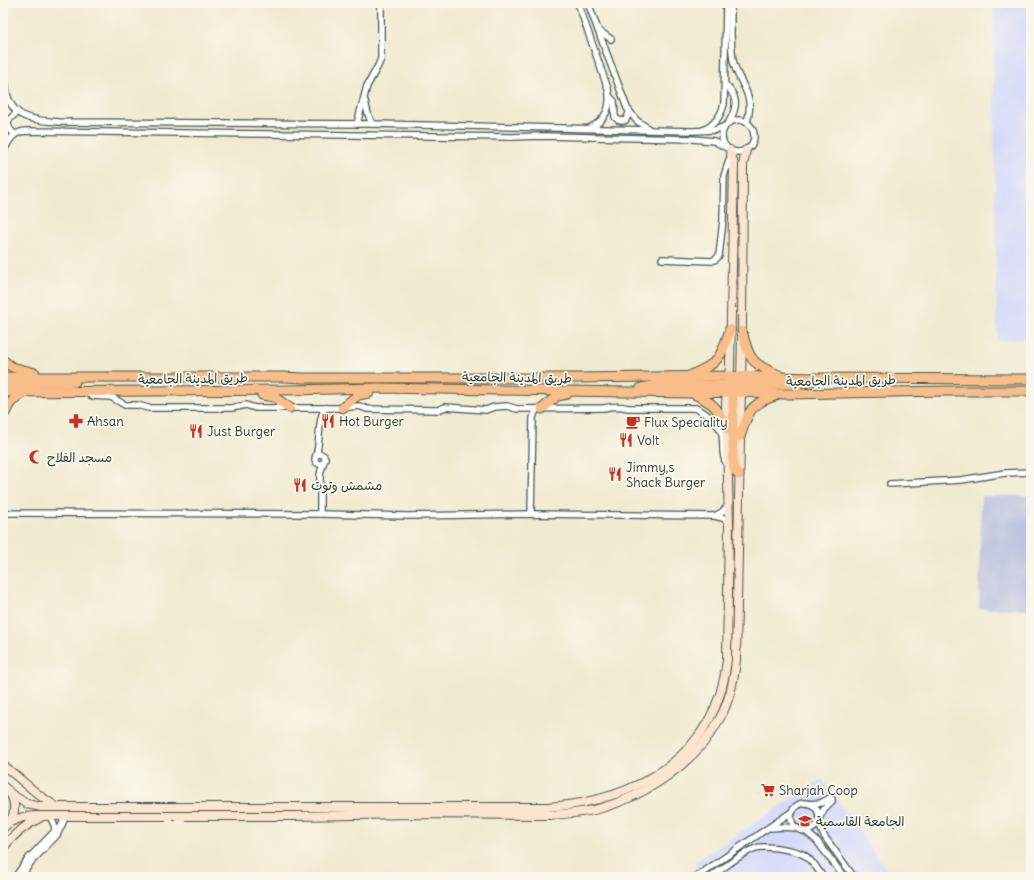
<svg xmlns="http://www.w3.org/2000/svg" width="1034" height="880" viewBox="0 0 1034 880" font-family="Delius,'Playpen Sans Arabic',sans-serif">
  <rect width="100%" height="100%" fill="#fbf7ec"/>
  <filter id="ink" filterUnits="userSpaceOnUse"><feTurbulence type="fractalNoise" baseFrequency=".025" numOctaves="2"/><feDisplacementMap in="SourceGraphic" scale="8" xChannelSelector="R" yChannelSelector="G"/><feConvolveMatrix kernelMatrix="1 2 1 2 8 2 1 2 1" color-interpolation-filters="sRGB"/></filter>
  <filter id="wash" filterUnits="userSpaceOnUse"><feTurbulence type="fractalNoise" baseFrequency=".012" numOctaves="4" result="noise"/><feDisplacementMap in="SourceGraphic" scale="16" xChannelSelector="R" yChannelSelector="G"/><feGaussianBlur stdDeviation="0.9" result="paint"/><feColorMatrix in="noise" values="0 0 0 0 0 0 0 0 0 0 0 0 0 0 0 0 0 1.4 0 .05"/><feComposite in="paint" operator="in"/></filter>
  <g filter="url(#wash)">
    <rect width="100%" height="100%" fill="#f0ead0"/>
    <!-- built -->
    <g fill="#d3d9f9">
      <path d="M 993,3 L 1031,3 L 1031,339 L 997,341 Z"/>
      <path d="M 822,779 L 892,877 L 681,877 L 698,866 L 695,862 Z"/>
    </g>
    <!-- industrial -->
    <path fill="#bcc3de" d="M 981,496 L 1031,496 L 1031,609 L 979,609 Z"/>
    <!-- green -->
    <path fill="#7fc986" stroke="#4f835d" d="M 3,791 C 10,801 11,811 3,821 Z"/>
  </g>
  <g filter="url(#ink)">
    <g fill="none" stroke-linecap="round" stroke-linejoin="round">
      <defs>
        <g id="street">
          <path d="M 578,3 L 608,89 C 612,106 606,121 589,128"/>
          <path d="M 588,3 L 627,108 L 636,120 L 649,129"/>
          <path d="M 731,3 C 731,22 730,41 733,60 C 738,85 756,92 747,122"/>
          <path d="M 598,30 L 611,39"/>
          <path d="M 3,69 C 5,77 5,85 7,94 C 14,121 36,120 59,122 L 372,124 L 693,131 L 715,130 L 725,126"/>
          <path d="M 725,84 C 738,97 738,106 729,122"/>
          <path d="M 610,97 L 614,101 L 615,117 L 618,120 L 622,121 L 626,120 L 629,113"/>
          <path d="M 365,101 L 368,114 L 372,124"/>
          <circle cx="738" cy="136" r="16"/>
          <path d="M 357,124 L 367,86 L 378,66 L 381,59 L 381,3"/>
          <path d="M 703,130 C 715,125 721,116 724,104 L 726,3"/>
          <path d="M 14,134 C 4,123 7,120 18,112"/>
          <path d="M 3,153 C 8,142 12,132 26,131 L 512,137 L 541,136 L 693,139 L 714,141 L 727,148"/>
          <path d="M 662,259 L 712,261 L 716,259 L 719,256 L 723,220 L 724,176 L 731,154"/>
          <path d="M 84,392 L 92,396 L 111,397 L 125,405 L 137,405 L 148,408 L 232,408 L 246,405 L 255,408 L 340,408 L 359,406 L 367,409 L 438,410 L 445,407 L 486,410 L 494,407 L 507,406 L 517,409 L 604,408 C 613,406 620,406 628,408 L 695,408 C 703,410 721,426 722,434 C 724,444 721,454 726,463"/>
          <circle cx="320" cy="459" r="5"/>
          <path d="M 316,455 C 321,441 317,417 326,408"/>
          <path d="M 890,484 L 961,480 L 1005,473 L 1031,472"/>
          <path d="M 3,511 L 9,513 L 320,514 L 408,516 L 531,514 L 715,516 L 723,518 L 729,523"/>
          <path d="M 320,514 L 320,475 L 323,463"/>
          <path d="M 531,514 L 533,418 L 535,412 L 538,409"/>
          <path d="M 715,516 L 722,512 L 728,506"/>
          <circle cx="805" cy="817" r="14"/>
          <path d="M 810,804 L 821,803 L 830,798 L 832,799 L 832,801 L 824,809 L 819,819"/>
          <path d="M 818,822 L 824,836 L 854,877"/>
          <path d="M 771,828 L 782,827 L 797,828"/>
          <path d="M 805,831 L 817,841 L 844,877"/>
          <path d="M 814,864 L 823,877"/>
          <path d="M 15,877 L 28,859 L 54,832 L 55,827 L 50,816"/>
          <path d="M 21,877 L 31,862 L 57,835 L 66,816"/>
          <path d="M 696,877 L 793,811"/>
          <path d="M 711,877 C 724,868 741,853 756,848 C 765,845 796,850 804,855 C 809,858 812,863 815,866"/>
        </g>
        <g id="secondary">
          <path d="M 3,765 L 39,795 L 55,806"/>
          <path d="M 3,786 C 17,796 19,817 3,828"/>
          <path d="M 11,794 L 27,804 L 41,807 L 548,807 C 637,801 717,756 727,660 L 729,523 L 726,402 L 730,367 L 734,165 L 730,150"/>
          <path d="M 10,822 L 23,817 L 37,816 L 293,816 L 413,814 L 549,815 C 566,814 582,813 598,809 C 646,796 696,763 720,718 C 730,700 734,680 736,660 L 742,331 L 743,165 L 746,150"/>
          <path d="M 3,848 C 13,834 26,825 41,817"/>
        </g>
        <g id="primary">
          <path d="M 742,331 C 749,359 751,364 779,375"/>
          <path d="M 3,360 L 12,367 L 35,373"/>
          <path d="M 691,375 C 720,363 721,357 730,329"/>
          <path d="M 3,377 L 283,377 L 303,378 L 577,378 L 729,376 L 817,378 L 1031,379"/>
          <path d="M 3,384 L 65,383 L 75,382"/>
          <path d="M 733,386 L 733,461 L 734,469 L 739,475"/>
          <path d="M 732,387 L 739,385 L 798,384 L 812,381"/>
          <path d="M 641,388 L 657,385 L 728,385 L 735,382 L 741,377"/>
          <path d="M 3,392 L 289,390 L 379,388 L 690,393 L 740,392 L 785,394 L 946,391 L 1031,391"/>
          <path d="M 694,394 C 715,404 717,407 727,429"/>
          <path d="M 262,395 L 274,397 L 290,408"/>
          <path d="M 342,408 L 358,395 L 369,393"/>
          <path d="M 542,409 L 557,396 L 567,394"/>
          <path d="M 3,416 L 11,402 L 24,393"/>
          <path d="M 740,437 C 748,413 749,404 775,396"/>
        </g>
      </defs>
      <!-- street casing -->
      <use href="#street" stroke="#3e574b" stroke-width="8"/>
      <!-- secondary casing -->
      <use href="#secondary" stroke="#3e574b" stroke-width="10"/>
      <!-- primary casing -->
      <use href="#primary" stroke="#3e574b" stroke-width="11"/>
      <!-- street -->
      <use href="#street" stroke="#fff" stroke-width="5.5"/>
      <!-- secondary -->
      <use href="#secondary" stroke="#fce5d0" stroke-width="8"/>
      <!-- primary -->
      <use href="#primary" stroke="#f8bd89" stroke-width="9"/>
    </g>
  </g>
  <!-- icons -->
  <defs>
    <symbol id="pharmacy-bare" viewBox="-9 -9 18 18"><path d="M-2-6h4v4h4v4h-4v4h-4v-4h-4v-4h4Z" fill="#c8321e" stroke="#fbf7ec" stroke-width="2.5" paint-order="stroke"/></symbol>
    <symbol id="restaurant-bare" viewBox="-9 -9 18 18"><path d="M-5-6h1v4h1v-4h1v4h1v-4h1v5L-1.5 .5V6h-2V.5L-5-1ZM5-6V6H3V1.5H1.5Q1.5-4 5-6Z" fill="#c8321e" stroke="#fbf7ec" stroke-width="2.5" paint-order="stroke"/></symbol>
    <symbol id="cafe-bare" viewBox="-9 -9 18 18"><path d="M-5.5-4.5H6V0H3Q3 3.5 0 3.5H-2.5Q-5.5 3.5-5.5 0ZM3-3.2v2h1.7v-2ZM-6 4.5H4V6H-6Z" fill="#c8321e" stroke="#fbf7ec" stroke-width="2.5" paint-order="stroke"/></symbol>
    <symbol id="mosque-bare" viewBox="-9 -9 18 18"><path d="M3.5-4.9A6 6 0 1 0 3.5 4.9A5 5 0 1 1 3.5-4.9Z" fill="#c8321e" stroke="#fbf7ec" stroke-width="2.5" paint-order="stroke"/></symbol>
    <symbol id="supermarket-bare" viewBox="-9 -9 18 18"><path d="M-6-5.5h2.5l.6 2H6L4.5 2H-2.5L-4.4-4H-6ZM-1.5 3.2a1.3 1.3 0 1 0 .1 0ZM3 3.2a1.3 1.3 0 1 0 .1 0Z" fill="#c8321e" stroke="#fbf7ec" stroke-width="2.5" paint-order="stroke"/></symbol>
    <symbol id="university-bare" viewBox="-9 -9 18 18"><path d="M0-5L7-2L0 1L-7-2ZM-4 1L0 2.5L4 1V4Q0 6-4 4Z" fill="#c8321e" stroke="#fbf7ec" stroke-width="2.5" paint-order="stroke"/></symbol>
  </defs>
  <g fill-rule="evenodd">
    <use href="#pharmacy-bare" x="66" y="411" width="20" height="20"/>
    <use href="#restaurant-bare" x="318" y="411" width="20" height="20"/>
    <use href="#cafe-bare" x="623" y="412" width="20" height="20"/>
    <use href="#restaurant-bare" x="186" y="421" width="20" height="20"/>
    <use href="#restaurant-bare" x="616" y="430" width="20" height="20"/>
    <use href="#mosque-bare" x="26" y="447" width="20" height="20"/>
    <use href="#restaurant-bare" x="605" y="464" width="20" height="20"/>
    <use href="#restaurant-bare" x="290" y="475" width="20" height="20"/>
    <use href="#supermarket-bare" x="758" y="780" width="20" height="20"/>
    <use href="#university-bare" x="795" y="811" width="20" height="20"/>
  </g>
  <g text-anchor="middle" stroke-width="3.5" stroke-linejoin="round" paint-order="stroke">
    <!-- street labels -->
    <g font-size="13" fill="#1f3d34" stroke="#fbf7ec">
      <text transform="translate(517 377) rotate(1)" y="5">طريق المدينة الجامعية</text>
      <text transform="translate(193 378) rotate(-1)" y="5">طريق المدينة الجامعية</text>
      <text transform="translate(841 380) rotate(-1)" y="5">طريق المدينة الجامعية</text>
    </g>
    <!-- poi labels -->
    <g font-size="13" fill="#1f3d34" stroke="#fbf7ec" text-anchor="start">
      <text x="87" y="426">Ahsan</text>
      <text x="339" y="426">Hot Burger</text>
      <text x="644" y="427">Flux Speciality</text>
      <text x="207" y="436">Just Burger</text>
      <text x="637" y="445">Volt</text>
      <text x="47" y="462">مسجد الفلاح</text>
      <text x="626" y="472">Jimmy,s<tspan x="626" dy="15">Shack Burger</tspan></text>
      <text x="311" y="490">مشمش وتوت</text>
      <text x="779" y="795">Sharjah Coop</text>
      <text x="816" y="826">الجامعة القاسمية</text>
    </g>
  </g>
  <!-- margin -->
  <rect width="1034" height="880" fill="none" stroke="#fbf7ec" stroke-width="16"/>
</svg>
